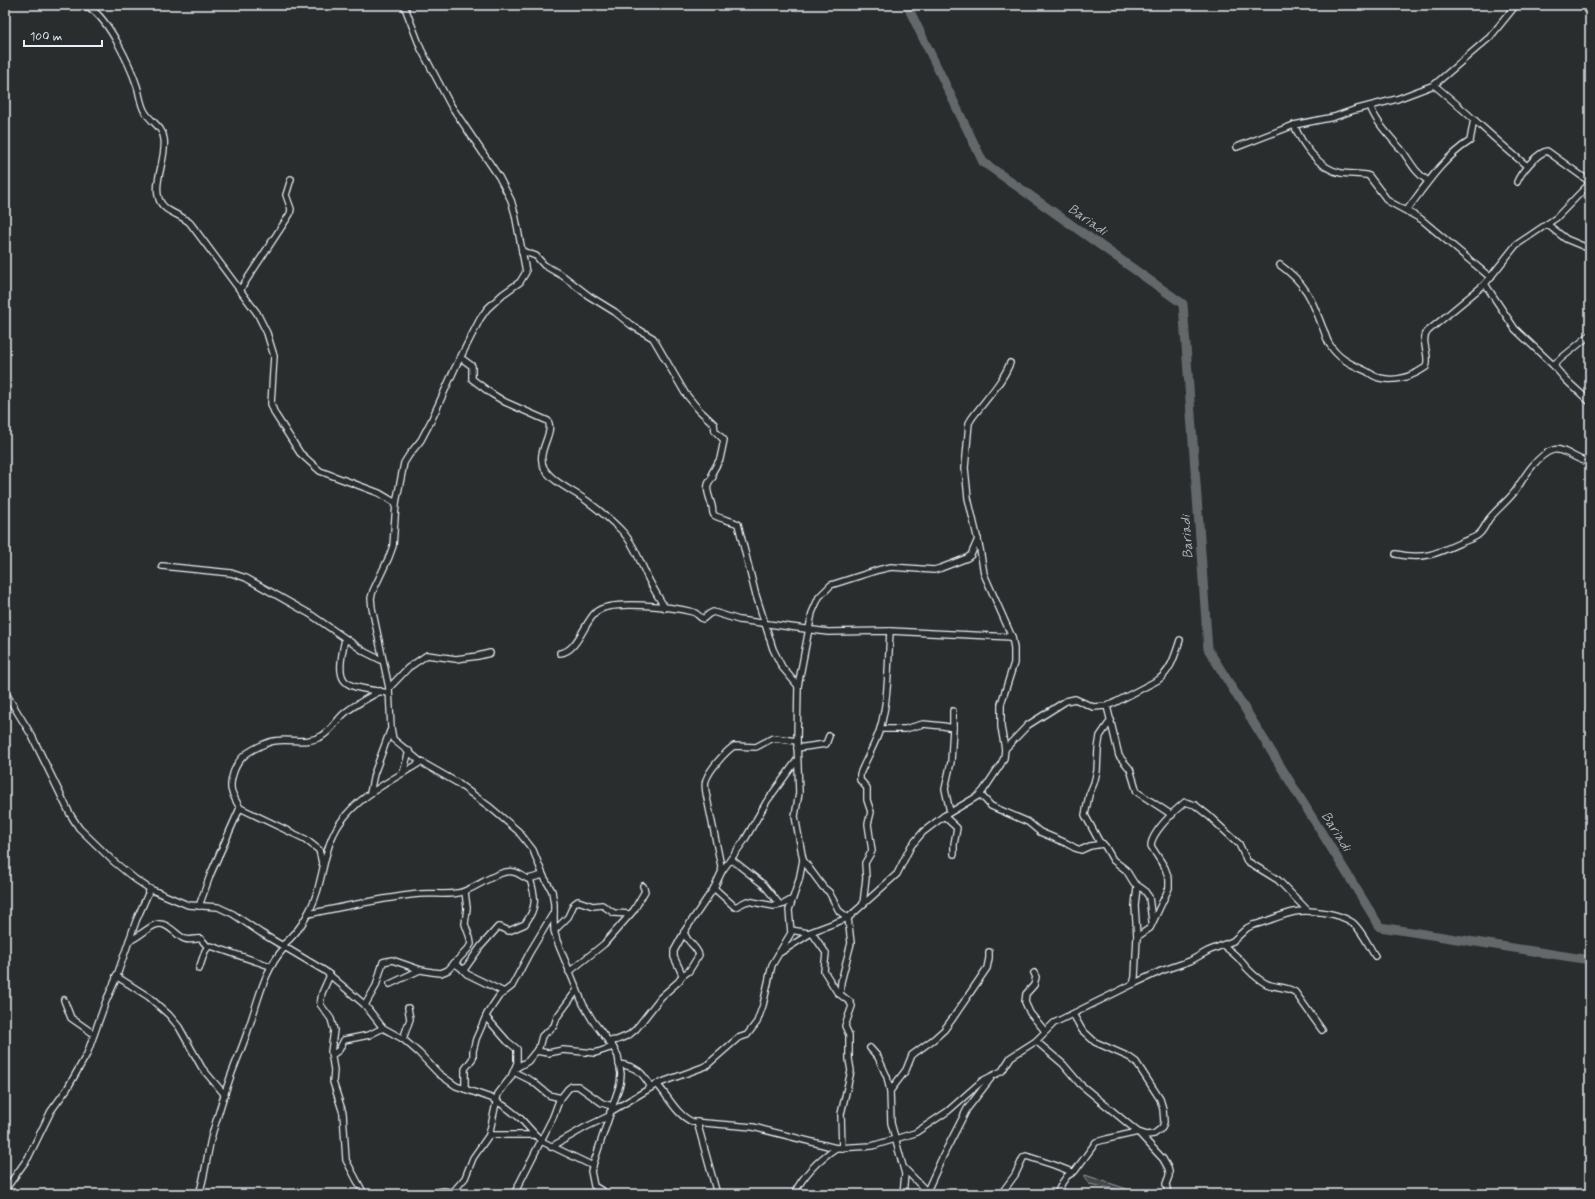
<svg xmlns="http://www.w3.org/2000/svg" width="1595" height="1199" viewBox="0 0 1595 1199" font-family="Mynerve,sans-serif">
  <rect width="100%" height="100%" fill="#2a2d2e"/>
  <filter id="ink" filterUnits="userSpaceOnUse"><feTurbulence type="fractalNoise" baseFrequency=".025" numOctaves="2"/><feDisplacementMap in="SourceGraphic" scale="8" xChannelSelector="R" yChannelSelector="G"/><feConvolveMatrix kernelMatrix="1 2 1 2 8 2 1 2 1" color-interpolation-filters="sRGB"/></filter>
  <g filter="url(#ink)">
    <!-- green -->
    <path fill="#424648" stroke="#959ca0" d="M 1085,1175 L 1142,1194 L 1089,1184 L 1085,1179 Z"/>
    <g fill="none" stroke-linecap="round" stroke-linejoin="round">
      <!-- river -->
      <path stroke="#63686b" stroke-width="9" d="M 907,5 L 983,162 L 1183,304 L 1208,649 L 1380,927 L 1590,960"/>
      <defs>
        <g id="street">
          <path d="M 81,5 C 84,6 87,7 90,8 C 109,20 130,65 137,86 C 140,95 140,104 145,112 C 151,122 163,127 164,139 C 167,157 153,182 159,199 C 163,212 181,214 190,223 L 257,313 L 267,333 L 274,356 L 271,404 L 275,414 L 300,453 L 320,471 L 379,493 L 396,503"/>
          <path d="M 404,5 L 421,49 L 450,104 L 499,177 L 511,200 L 515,214 L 526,272 L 520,282 L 503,294 L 487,309 L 480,319 L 455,368 L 431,421 L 421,440 L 409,455 L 404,463 L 396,503 L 393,546 L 389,557 L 373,591 L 371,598 L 372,608 L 389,688 L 391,728 L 393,739 L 421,762 L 456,782 L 491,808 L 518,831 L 533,850 L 543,875 L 552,891 L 554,904 L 554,930 L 557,941 L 583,1004 L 593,1021 L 613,1047 L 618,1056 L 621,1074 L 620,1084 L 591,1171 L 594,1186 L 607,1194"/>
          <path d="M 1434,85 C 1466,111 1495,140 1527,166"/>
          <path d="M 1370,106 C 1377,125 1392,138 1404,153 C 1412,165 1416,173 1428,181"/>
          <path d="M 1294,125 C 1302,144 1319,169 1341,173 C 1349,174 1358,174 1366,175 L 1369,176 L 1388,201 L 1421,219 L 1491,278"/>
          <path d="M 1237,147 L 1294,125 L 1334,117 L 1354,110 L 1397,99 L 1434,85 L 1490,37 L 1516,5"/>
          <path d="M 1517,182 C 1521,172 1537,153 1547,151 L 1590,182"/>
          <path d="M 1407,210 C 1425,186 1444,157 1470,141 L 1474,119"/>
          <path d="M 1548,225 L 1566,239 L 1590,249"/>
          <path d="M 522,251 L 536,256 L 544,265 L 563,276 L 589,296 L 615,312 L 631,325 L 653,338 L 685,393 L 699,410 L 714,424 L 715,431 L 724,440 L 720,459 L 712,473 L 713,477 C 703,487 709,494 712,506 C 713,509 712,513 714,515 C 717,518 733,521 738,524 L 755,592 L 773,649 L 782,667 L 798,686"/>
          <path d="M 1280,265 C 1305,283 1311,297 1322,326 C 1325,332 1326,339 1330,345 C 1338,358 1350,364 1364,370 C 1369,372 1374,377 1380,378 C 1396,382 1413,376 1426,367 C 1431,355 1419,340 1428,331 L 1485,284 L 1516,245 L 1556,218 L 1590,183"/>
          <path d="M 1485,284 L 1515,329 L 1553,365 L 1566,380 L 1590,402"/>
          <path d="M 240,290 L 290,214 L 291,209 L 286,195 L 291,179"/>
          <path d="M 461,358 L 472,366 L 472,379 L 492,394 L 505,402 L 548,421 C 555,433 535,452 544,468 C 553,483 574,491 587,501 C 599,510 610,519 620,529 C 633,542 639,559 647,576 C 652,587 659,598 665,608"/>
          <path d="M 1553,365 L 1590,335"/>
          <path d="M 1396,554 C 1423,560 1436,554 1460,543 C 1466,540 1474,539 1479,534 C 1484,530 1486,523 1489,519 C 1498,508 1508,501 1516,490 C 1524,477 1538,454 1553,450 C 1564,447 1578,462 1590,462"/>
          <path d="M 162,566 L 231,573 L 246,578 L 310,614 L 365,652 L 383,661"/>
          <path d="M 345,639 C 334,689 343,685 389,693"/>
          <path d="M 560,653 C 577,652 584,623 596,612 C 610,599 674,607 693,612 C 697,613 699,617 703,619 L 709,614 L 713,612 L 739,620 L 828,632 L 890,631 L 1012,637"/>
          <path d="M 389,688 L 408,668 L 427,655 L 456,659 L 478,656 L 490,653"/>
          <path d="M 5,692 L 32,736 L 70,814 L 79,828 L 113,861 L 135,879 L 150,889 L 176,900 L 188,905 L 218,907 L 233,914 L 261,933 L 325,971 L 365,1005 L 383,1028 L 403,1039 L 419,1053 L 439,1074 L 456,1086 L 491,1098 L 506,1107 L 520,1118 L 541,1141 L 593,1166"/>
          <path d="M 1107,706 L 1119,756 L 1130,769 L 1137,792 L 1172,815"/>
          <path d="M 1111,720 L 1100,736 L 1098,749 L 1097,771 L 1094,783 L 1089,795 L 1085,815 L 1099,841 L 1105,846 L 1113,860 L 1126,870 L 1134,883 L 1144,890 L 1149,897 L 1152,921"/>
          <path d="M 880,729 L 905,729 L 923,724 L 943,726 L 953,728"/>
          <path d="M 797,748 L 826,744 L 829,736"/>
          <path d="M 1005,749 L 1028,725 L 1066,701 L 1075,699 L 1093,707 L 1107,706 L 1116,702 L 1158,680 C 1171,671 1175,655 1180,640"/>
          <path d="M 403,773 L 409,751"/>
          <path d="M 370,793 L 374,774 L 390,731"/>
          <path d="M 980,794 L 991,806 L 1028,822 L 1040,832 L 1066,843 L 1075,848 L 1081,850 L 1090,846 L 1103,844"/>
          <path d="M 240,808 L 305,839 L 319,850 L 322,863"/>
          <path d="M 950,812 L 945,789 L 951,762 L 953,728 L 953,711"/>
          <path d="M 944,816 L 957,828 L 954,844 L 954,854"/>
          <path d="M 731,859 L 764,885 L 780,905"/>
          <path d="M 803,860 L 823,887 L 829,892 L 839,911 L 848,918 L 851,943 L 841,982 L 840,994"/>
          <path d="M 722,871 L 707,798 C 706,792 704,786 706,780 C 710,769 725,752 734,746 L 756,747 L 773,738 L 797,741"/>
          <path d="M 714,888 L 735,907 L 747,901 L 774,906 L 784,904 L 791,900"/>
          <path d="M 863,904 L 866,878 L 865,863 L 872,851 L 868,824 L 871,812 L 867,800 L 867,788 L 860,780 L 860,774 C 866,759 875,745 880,729 C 889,698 888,663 890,631"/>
          <path d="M 199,906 L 211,873 L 240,808 C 231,792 228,788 234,771 C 238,760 244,754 254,749 C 260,746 267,742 274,741 C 291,738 306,745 322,736 C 332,730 337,719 346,712 C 356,704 368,698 380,691"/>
          <path d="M 308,914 C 344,907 381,898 419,894 C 432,893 445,895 458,893 C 474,891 498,868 514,872 C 519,873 523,877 528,879 L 543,875"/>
          <path d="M 555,930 L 568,917 L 574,904 L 578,901 L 593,906 L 602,905 L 614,913 L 630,914"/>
          <path d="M 791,930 L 808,933 L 848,918 L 897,874 L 911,846 L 923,832 L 944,816 L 978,796 L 983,791 L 1001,764 L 1004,758 L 1005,749 L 1001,727 L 1001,704 L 1014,663 L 1014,648 L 1012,637 L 984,574 L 980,549 L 968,498 L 965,468 L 969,423 L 972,418 C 985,400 1002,383 1010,363"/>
          <path d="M 813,932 L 812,933 L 826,953 L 824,971 L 837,992 L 850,1002 L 852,1006 L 845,1026 L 849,1035 L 849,1059 L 851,1071 L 841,1114 L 842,1148"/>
          <path d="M 1137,937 L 1150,928 L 1169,888 L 1169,879 L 1165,868 L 1151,846 C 1151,833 1175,810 1185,802 L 1195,805 L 1209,816 L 1239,844 L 1247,861 L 1278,880 L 1308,911"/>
          <path d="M 129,941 C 139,937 147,928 155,925 C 167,920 176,936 185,939 C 190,941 195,938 201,939 L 208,947"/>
          <path d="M 283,945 C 302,930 315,904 320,881 C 325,861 328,840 340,823 C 359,795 393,780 421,762"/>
          <path d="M 1223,945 C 1229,950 1235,954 1240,960 C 1247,969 1254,977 1265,983 C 1274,988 1286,986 1295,992 L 1322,1030"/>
          <path d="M 781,952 L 811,933"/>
          <path d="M 454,963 L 464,970 L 481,946 L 498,927 L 500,927 L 509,931 L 525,924 C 537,907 536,898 530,879"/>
          <path d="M 199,969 L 205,951 L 208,947 L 211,946 L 270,966"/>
          <path d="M 463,970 L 467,974 L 504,992"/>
          <path d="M 569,972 L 604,944 L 634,910 L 645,891 L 643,886"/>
          <path d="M 1034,973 L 1036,977 L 1034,985 L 1026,994 L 1025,1002 L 1030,1013 L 1045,1031"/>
          <path d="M 330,975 L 322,993 L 320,1004 L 331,1019 L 334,1030 L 331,1052 L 334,1070 L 333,1082 L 343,1113 L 346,1160 L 364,1194"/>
          <path d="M 116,976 L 149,997 L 169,1015 L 179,1027 L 202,1068 L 225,1095"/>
          <path d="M 682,976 L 689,971 L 699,955 C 696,945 687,943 684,932"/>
          <path d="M 390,984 L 420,970"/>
          <path d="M 1133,984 L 1135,977 L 1137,937 L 1135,906 L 1137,887"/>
          <path d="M 64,1000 L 71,1018 L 94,1034"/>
          <path d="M 365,1005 L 376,986 L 383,962 L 392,960 L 421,970 L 432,972 L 441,973 L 448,970 L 468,949 L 471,944 L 470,938 L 465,924 L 467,908 L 465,892"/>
          <path d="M 403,1039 L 410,1019 L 408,1008"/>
          <path d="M 608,1041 L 617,1040 L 629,1035 L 636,1029 L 661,997 L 679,981 L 682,976 L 681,972 L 674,957 L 674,951 L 686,929 L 714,888 L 722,871 L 744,841 L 767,801 L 797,760"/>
          <path d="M 1036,1041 L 1063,1064 L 1080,1084 L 1138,1132 L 1163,1159 L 1168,1168 L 1169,1172 L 1169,1176 L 1166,1184 L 1168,1194"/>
          <path d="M 870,1048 L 878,1057 L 887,1077 L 890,1091 L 891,1123 L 905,1174 L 903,1194"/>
          <path d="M 538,1051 L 542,1036 L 554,1026 L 557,1017 L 577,990"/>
          <path d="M 332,1055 L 339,1050 L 344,1040 L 369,1035 L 383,1028"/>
          <path d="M 619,1064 C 637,1067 642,1072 651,1087"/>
          <path d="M 516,1068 L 528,1061 L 536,1051 L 548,1053 L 563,1050 L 595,1053 L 613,1047"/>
          <path d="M 514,1072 L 532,1081 L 549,1095 L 561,1098 L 568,1089 L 572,1086 L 578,1086 L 602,1103 L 612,1106"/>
          <path d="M 657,1084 C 668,1096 677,1116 693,1122 L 753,1127 L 836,1148 L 872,1146 L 915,1133 L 948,1111 L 982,1081 L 1002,1071 L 1011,1057 L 1036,1041 L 1054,1023 L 1133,984 L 1161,971 L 1190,961 L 1208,951 L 1233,941 L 1247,928 L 1253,925 C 1267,922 1280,915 1294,912 C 1310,909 1340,913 1353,923 C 1363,932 1368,945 1375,956"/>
          <path d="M 465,1089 L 465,1069 L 473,1058 L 473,1051 L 476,1039 L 487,1014 L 499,996 L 512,986 L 530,952 L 554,912"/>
          <path d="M 890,1091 L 906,1070 L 912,1055 L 934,1039 L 944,1030 L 953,1018 L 987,968 L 989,958 L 989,952"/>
          <path d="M 610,1112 L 657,1084 L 706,1066 L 738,1038 L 747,1035 L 757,1022 L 763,1005 L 772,965 L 791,933 L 789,910 L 799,880 L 803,860 L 795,816 L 799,793 L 797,741 L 798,686 L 812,613 L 819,597 L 831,585 L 878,570 L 891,567 L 934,570 L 941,568 L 967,558 L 971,555 L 978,539"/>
          <path d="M 697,1122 L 717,1194"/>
          <path d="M 489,1135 L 535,1135"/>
          <path d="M 551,1147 L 586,1127 L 609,1116"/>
          <path d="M 904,1168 L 929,1194"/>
          <path d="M 5,1190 L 28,1158 L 51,1111 L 67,1089 L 87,1054 L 106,1001 L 115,981 L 136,921 L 150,889"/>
          <path d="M 927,1191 L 943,1156 L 967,1109 L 991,1078"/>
          <path d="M 453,1192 L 465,1178 L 473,1158 L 489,1135 L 498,1094 L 511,1077 L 517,1063 L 517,1049 L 507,1041 L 486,1017"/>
          <path d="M 199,1194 C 206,1173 207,1152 213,1131 C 218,1116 222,1100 228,1084 C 234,1065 243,1047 249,1027 C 259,998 264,970 285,947"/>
          <path d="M 424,1194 L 444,1191 L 460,1194"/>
          <path d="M 514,1194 L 553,1117 L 560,1098"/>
          <path d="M 794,1194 C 804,1174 818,1160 836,1148"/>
          <path d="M 1001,1194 L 1015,1175 L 1023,1158 L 1026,1156 L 1054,1165 L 1072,1172"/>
          <path d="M 1057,1194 L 1062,1183 L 1067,1176 L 1075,1171 L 1096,1142 L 1107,1139 L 1138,1132 L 1147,1135 L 1154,1134 L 1162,1128 L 1164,1122 L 1163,1109 L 1160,1099 L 1136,1062 L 1129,1057 L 1095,1042 L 1082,1030 L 1073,1014"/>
        </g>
      </defs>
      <!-- street casing -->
      <use href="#street" stroke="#e8f1f8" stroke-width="8"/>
      <!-- street -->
      <use href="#street" stroke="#2a2d2e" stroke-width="5.5"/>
    </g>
  </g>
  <g text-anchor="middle" stroke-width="3" stroke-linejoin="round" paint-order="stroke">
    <!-- water labels -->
    <g font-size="14" font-style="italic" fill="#acb3b9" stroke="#2a2d2e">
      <text transform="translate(1088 219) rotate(35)" y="5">Bariadi</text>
      <text transform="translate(1186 537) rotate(-94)" y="5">Bariadi</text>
      <text transform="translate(1337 831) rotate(58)" y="5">Bariadi</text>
    </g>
  </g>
  <!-- margin -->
  <rect width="1595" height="1199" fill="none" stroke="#2a2d2e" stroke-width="20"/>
  <rect x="10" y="10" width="1575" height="1179" fill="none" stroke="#e8f1f8" stroke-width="1.5" filter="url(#ink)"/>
  <!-- scale -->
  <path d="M24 40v6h78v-6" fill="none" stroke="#e8f1f8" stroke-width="2"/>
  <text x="30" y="40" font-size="12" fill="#e8f1f8" stroke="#2a2d2e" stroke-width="3" paint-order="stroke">100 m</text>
</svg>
